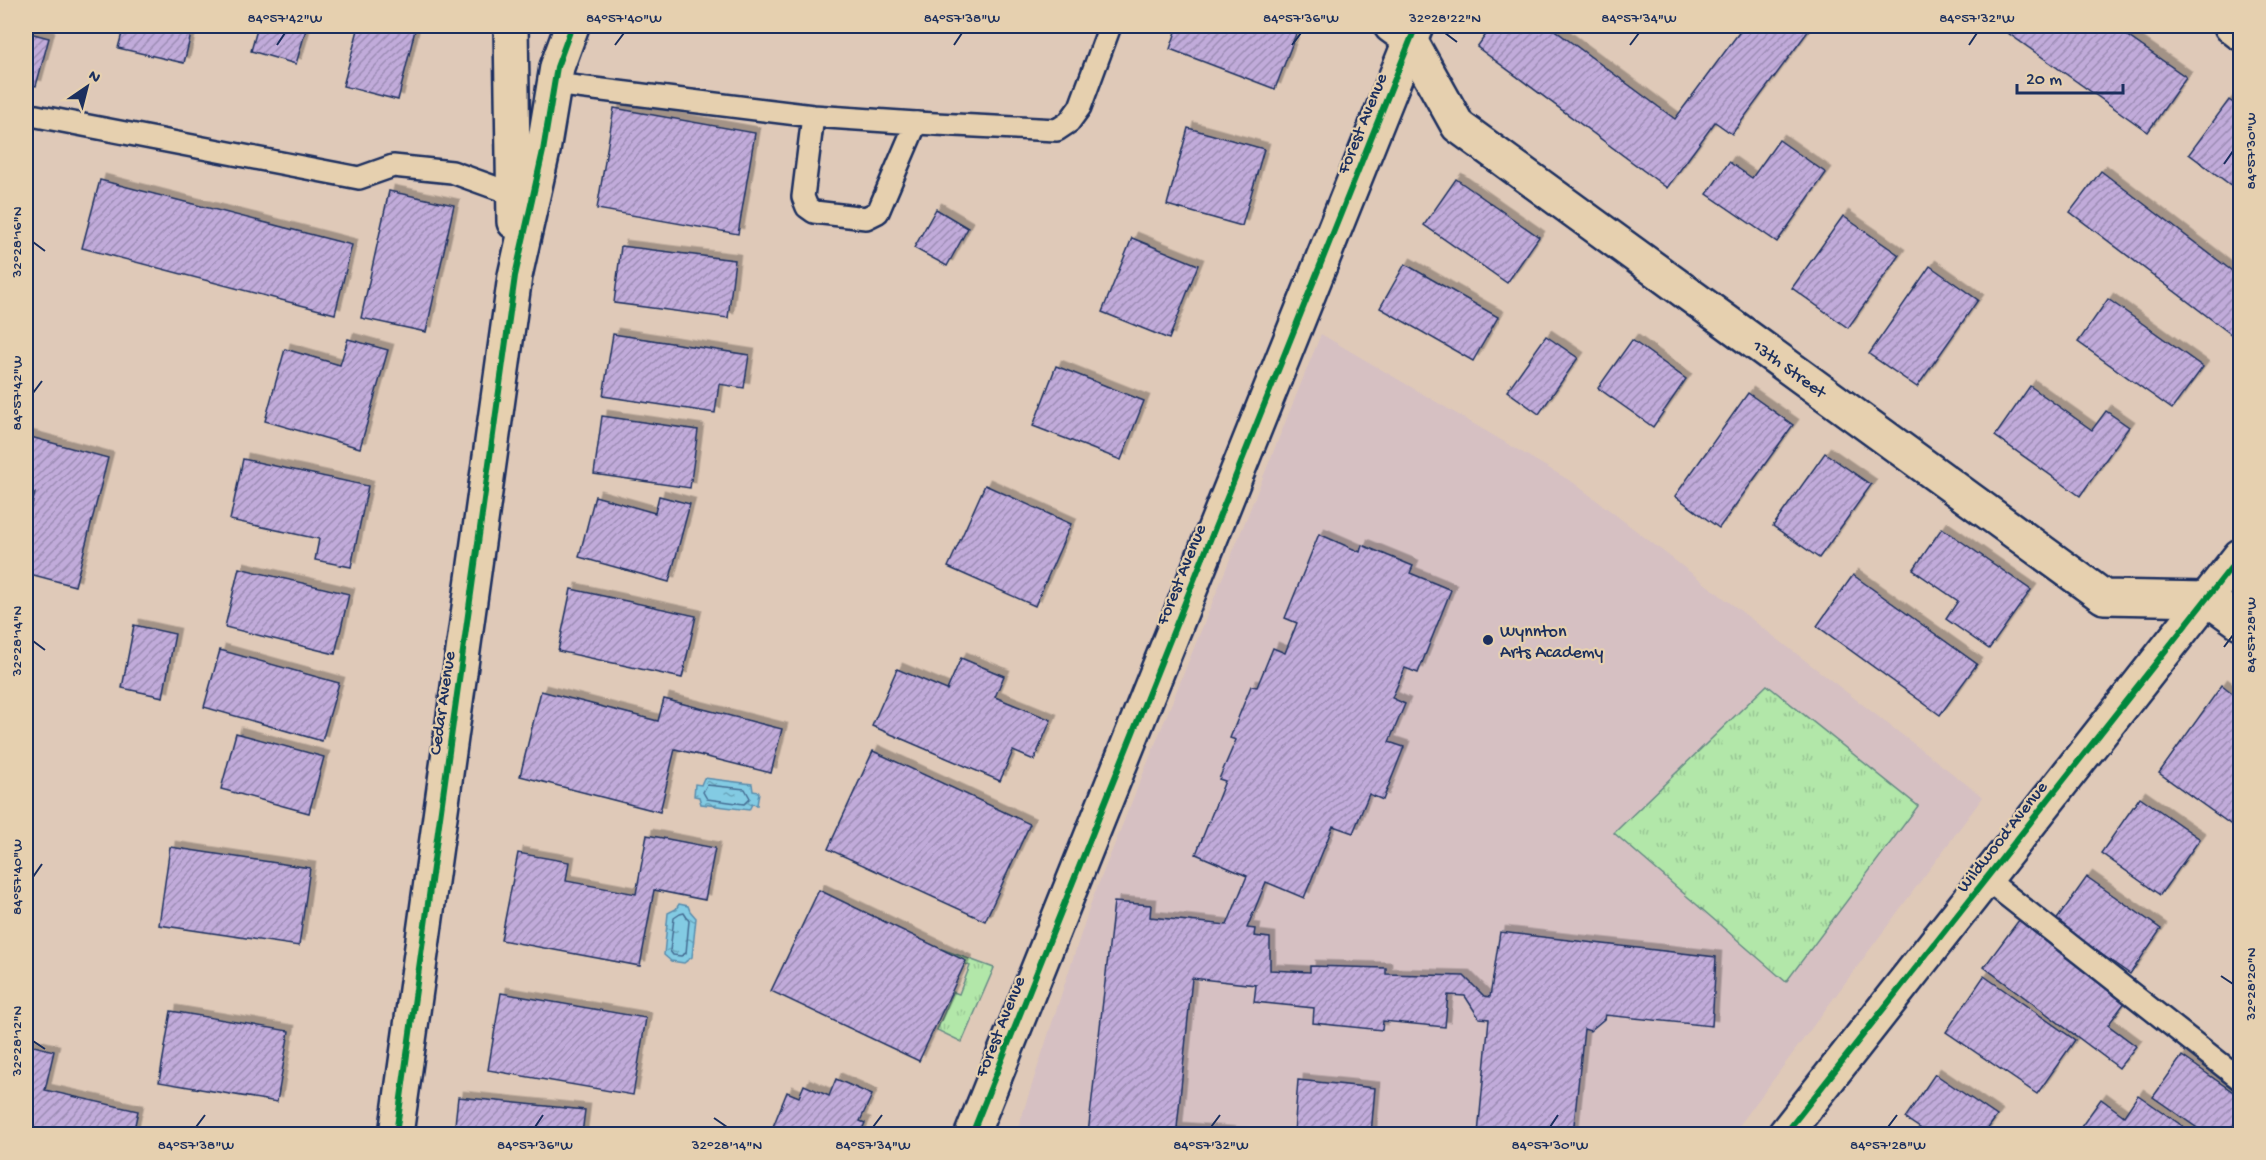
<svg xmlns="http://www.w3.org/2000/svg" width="2266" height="1160" viewBox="0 0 2266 1160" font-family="'Gochi Hand',sans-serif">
  <defs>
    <pattern id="grass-tufts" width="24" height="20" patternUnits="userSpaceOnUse" patternTransform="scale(1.5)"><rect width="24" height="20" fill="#b2e7a9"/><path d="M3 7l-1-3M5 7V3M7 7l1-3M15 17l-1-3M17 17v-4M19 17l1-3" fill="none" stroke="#98c694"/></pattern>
    <pattern id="water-ripples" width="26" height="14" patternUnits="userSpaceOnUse" patternTransform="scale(1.5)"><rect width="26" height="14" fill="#83cbe3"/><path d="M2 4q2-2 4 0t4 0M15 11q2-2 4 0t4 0" fill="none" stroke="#6aa5bb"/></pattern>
    <pattern id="building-hatch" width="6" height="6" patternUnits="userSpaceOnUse" patternTransform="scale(1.5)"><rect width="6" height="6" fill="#c1abda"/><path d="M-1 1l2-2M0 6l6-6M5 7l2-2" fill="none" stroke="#9c8cb4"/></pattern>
    <filter id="shadow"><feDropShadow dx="5.5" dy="-5.5" stdDeviation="0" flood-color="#0004"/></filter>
  </defs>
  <rect width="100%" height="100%" fill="#dfc9b8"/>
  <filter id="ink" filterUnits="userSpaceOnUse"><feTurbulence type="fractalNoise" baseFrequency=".0167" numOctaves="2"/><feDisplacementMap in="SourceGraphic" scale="12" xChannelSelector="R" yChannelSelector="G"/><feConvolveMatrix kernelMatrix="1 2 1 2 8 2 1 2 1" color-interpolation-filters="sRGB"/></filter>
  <g filter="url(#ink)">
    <!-- built -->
    <path fill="#d6c0c2" d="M 1321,334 L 1574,483 L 1983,797 L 1733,1134 L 1016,1134 L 1092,900 Z"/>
    <!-- grass -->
    <g fill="url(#grass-tufts)" stroke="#668b84" stroke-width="1.5">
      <path d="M 1767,685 L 1918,806 L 1786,982 L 1614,833 Z"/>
      <path d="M 889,930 L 994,968 L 962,1042 L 937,1030 L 953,992 L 959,994 L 970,966 Z"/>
    </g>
    <!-- water -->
    <g fill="url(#water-ripples)" stroke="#598dae" stroke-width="1.5">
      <path d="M 704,778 L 752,784 L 753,791 L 759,792 L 757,805 L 752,804 L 749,810 L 701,804 L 699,797 L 694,796 L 695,784 L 701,785 Z"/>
      <path d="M 679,904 L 688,906 L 690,911 L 696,918 L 692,957 L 684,963 L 671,961 L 664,955 L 668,913 L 676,909 Z"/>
    </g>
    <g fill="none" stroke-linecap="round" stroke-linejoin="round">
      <!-- shore -->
      <g stroke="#456d93" stroke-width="1.5">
        <path d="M 707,785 L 745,789 L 750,798 L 744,804 L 707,799 L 703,792 Z"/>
        <path d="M 680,914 L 684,913 L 689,921 L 686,953 L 681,956 L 673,955 L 670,951 L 674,918 Z"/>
      </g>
    </g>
    <!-- building -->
    <g fill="url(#building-hatch)" stroke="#1b2f5e" stroke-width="1.5" filter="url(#shadow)">
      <path d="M 124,26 L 193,26 L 184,63 L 118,48 Z"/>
      <path d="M 258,26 L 307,26 L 296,64 L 251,51 Z"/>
      <path d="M 359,26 L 416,26 L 398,100 L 343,86 Z"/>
      <path d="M 1178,26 L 1299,26 L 1275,89 L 1170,49 Z"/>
      <path d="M 1492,26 L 1549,26 L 1675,119 L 1744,26 L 1812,26 L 1732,134 L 1715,122 L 1667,188 L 1477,47 Z"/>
      <path d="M 1998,26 L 2113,26 L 2186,77 L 2148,132 Z"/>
      <path d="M 26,32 L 49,38 L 36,86 L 26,84 Z"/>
      <path d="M 2229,100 L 2240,108 L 2240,192 L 2189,154 Z"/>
      <path d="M 614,108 L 755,133 L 738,234 L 597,209 Z"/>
      <path d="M 1188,128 L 1264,149 L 1242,226 L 1167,205 Z"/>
      <path d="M 1779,140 L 1826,173 L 1777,242 L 1707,194 L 1729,162 L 1752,178 Z"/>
      <path d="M 2101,171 L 2240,277 L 2240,341 L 2070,212 Z"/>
      <path d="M 1456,179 L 1539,237 L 1507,283 L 1424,225 Z"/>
      <path d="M 100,180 L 352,245 L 335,314 L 82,248 Z"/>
      <path d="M 389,191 L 454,205 L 426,332 L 361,318 Z"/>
      <path d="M 936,209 L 968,228 L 947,266 L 914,248 Z"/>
      <path d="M 1843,216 L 1899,255 L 1848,328 L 1792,288 Z"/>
      <path d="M 1132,238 L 1198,265 L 1169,339 L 1102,312 Z"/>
      <path d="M 621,246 L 735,260 L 728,318 L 614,303 Z"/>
      <path d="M 1405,264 L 1498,317 L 1473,361 L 1380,308 Z"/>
      <path d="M 1930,266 L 1978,300 L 1917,387 L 1869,354 Z"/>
      <path d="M 2108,299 L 2203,367 L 2172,409 L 2078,342 Z"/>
      <path d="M 613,334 L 749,355 L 744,388 L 719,384 L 715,413 L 603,396 Z"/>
      <path d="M 1546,336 L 1578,358 L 1539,414 L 1507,391 Z"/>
      <path d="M 348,339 L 388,350 L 360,448 L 265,421 L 285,349 L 340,365 Z"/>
      <path d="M 1632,340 L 1686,379 L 1653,427 L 1598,388 Z"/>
      <path d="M 1056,366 L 1144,401 L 1121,460 L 1033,426 Z"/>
      <path d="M 2030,386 L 2092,430 L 2106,411 L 2129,427 L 2080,496 L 1995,436 Z"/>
      <path d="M 1748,393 L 1793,425 L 1719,528 L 1675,496 Z"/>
      <path d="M 602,416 L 698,430 L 690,488 L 594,474 Z"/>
      <path d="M 27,436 L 108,458 L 75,586 L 26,573 L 26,527 L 35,493 L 26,490 Z"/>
      <path d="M 1825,453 L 1871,485 L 1819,558 L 1773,526 Z"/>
      <path d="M 243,459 L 368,486 L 351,567 L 315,560 L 319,539 L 230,520 Z"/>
      <path d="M 985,485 L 1071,524 L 1035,606 L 948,567 Z"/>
      <path d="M 595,496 L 655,513 L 659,496 L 690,504 L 669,582 L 579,557 Z"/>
      <path d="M 1942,528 L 2031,590 L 1989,649 L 1946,619 L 1958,601 L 1913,570 Z"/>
      <path d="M 1319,534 L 1360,552 L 1362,545 L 1413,566 L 1410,573 L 1451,590 L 1418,673 L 1405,668 L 1392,698 L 1405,704 L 1389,742 L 1404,747 L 1383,800 L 1369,794 L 1353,833 L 1333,826 L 1304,898 L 1266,882 L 1247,928 L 1255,929 L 1254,936 L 1270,938 L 1270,970 L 1310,972 L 1310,966 L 1386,968 L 1386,974 L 1464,976 L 1484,996 L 1490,997 L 1500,932 L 1716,957 L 1712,1026 L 1605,1015 L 1604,1019 L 1590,1031 L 1584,1029 L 1573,1134 L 1478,1134 L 1489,1019 L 1479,1018 L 1465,996 L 1448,995 L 1445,1027 L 1383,1021 L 1382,1030 L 1313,1023 L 1314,1008 L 1254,1002 L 1256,985 L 1192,978 L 1177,1128 L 1248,1134 L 1088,1134 L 1114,902 L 1151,905 L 1150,917 L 1227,925 L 1247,876 L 1196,854 L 1225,781 L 1219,779 L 1236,740 L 1230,738 L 1251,686 L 1257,687 L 1273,648 L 1285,653 L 1297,623 L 1285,618 Z"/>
      <path d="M 239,568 L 349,594 L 335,654 L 225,627 Z"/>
      <path d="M 1853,575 L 1977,664 L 1940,715 L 1817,626 Z"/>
      <path d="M 571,589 L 696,616 L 682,678 L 558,651 Z"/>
      <path d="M 134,625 L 175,634 L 163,697 L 122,688 Z"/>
      <path d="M 220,650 L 339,683 L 322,741 L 204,707 Z"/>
      <path d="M 961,658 L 1004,676 L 995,697 L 1051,720 L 1034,760 L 1013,751 L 1000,781 L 872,726 L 897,669 L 947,690 Z"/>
      <path d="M 2222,685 L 2240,699 L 2240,831 L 2159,773 Z"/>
      <path d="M 541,691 L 658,721 L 664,699 L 782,729 L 771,773 L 675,749 L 660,812 L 520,776 Z"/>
      <path d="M 236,733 L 324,757 L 309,813 L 221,789 Z"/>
      <path d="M 873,751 L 1030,824 L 985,921 L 828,849 Z"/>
      <path d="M 2140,797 L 2200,839 L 2160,895 L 2101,853 Z"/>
      <path d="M 647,835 L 715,848 L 705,900 L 654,890 L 640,966 L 501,940 L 518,853 L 569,862 L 566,881 L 636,894 Z"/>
      <path d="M 170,847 L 310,868 L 299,946 L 159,925 Z"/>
      <path d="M 2087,877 L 2161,929 L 2130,974 L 2055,922 Z"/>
      <path d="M 819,890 L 966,961 L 919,1061 L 771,991 Z"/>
      <path d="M 2019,920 L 2126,1001 L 2108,1025 L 2136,1046 L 2119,1068 L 1984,967 Z"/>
      <path d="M 1984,976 L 2075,1040 L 2037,1094 L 1946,1032 Z"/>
      <path d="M 501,993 L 646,1018 L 633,1095 L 488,1070 Z"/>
      <path d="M 171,1011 L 289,1031 L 277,1102 L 159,1082 Z"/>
      <path d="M 26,1044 L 54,1051 L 45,1090 L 138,1111 L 133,1134 L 26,1134 Z"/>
      <path d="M 2182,1056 L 2240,1097 L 2240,1116 L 2228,1134 L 2206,1134 L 2153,1097 Z"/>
      <path d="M 1935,1074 L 1997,1116 L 1984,1134 L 1929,1134 L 1905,1118 Z"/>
      <path d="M 836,1079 L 872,1095 L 860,1121 L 865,1123 L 860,1134 L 770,1134 L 787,1092 L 799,1097 L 804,1085 L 829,1096 Z"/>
      <path d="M 1298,1080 L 1375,1088 L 1371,1134 L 1294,1134 Z"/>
      <path d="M 2138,1095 L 2194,1134 L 2076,1134 L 2101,1099 L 2124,1116 Z"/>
      <path d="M 458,1097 L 585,1110 L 582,1134 L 454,1134 Z"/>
    </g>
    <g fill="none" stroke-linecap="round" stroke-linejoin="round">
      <defs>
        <g id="service">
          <path d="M 554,84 L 813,116 L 803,197 L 807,207 L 814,212 L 866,218 L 878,212 L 916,123 L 813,116"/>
          <path d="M 26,114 L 359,178 L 393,166 L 452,172 L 513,194"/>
          <path d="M 916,123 L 1057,130 L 1069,122 L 1080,107 L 1110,26"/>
          <path d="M 1986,879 L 2240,1079"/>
        </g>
        <g id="minor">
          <path d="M 511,26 L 514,222"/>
          <path d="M 2231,26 L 2240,33"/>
          <path d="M 396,1134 L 515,276 L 543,151 L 557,67 L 572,26"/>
          <path d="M 972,1134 L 1416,26"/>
          <path d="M 1785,1134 L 2240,556"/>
        </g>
        <path id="secondary" d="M 1391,26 L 1410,40 L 1458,126 L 2104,597 L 2208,599 L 2240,622"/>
      </defs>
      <!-- service casing -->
      <use href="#service" stroke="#1b2f5e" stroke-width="26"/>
      <!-- minor casing -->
      <use href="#minor" stroke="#1b2f5e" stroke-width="38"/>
      <!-- secondary casing -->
      <use href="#secondary" stroke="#1b2f5e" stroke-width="38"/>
      <!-- service -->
      <use href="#service" stroke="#e6d0af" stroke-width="21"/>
      <!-- minor -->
      <use href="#minor" stroke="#e6d0af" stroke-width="33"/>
      <!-- secondary -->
      <use href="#secondary" stroke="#e6d0af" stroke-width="33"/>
      <defs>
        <g id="cycleway">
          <path d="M 396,1134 L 515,276 L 543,151 L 557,67 L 572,26"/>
          <path d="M 972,1134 L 1416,26"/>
          <path d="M 1785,1134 L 2240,556"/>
        </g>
      </defs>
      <!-- cycleway casing -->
      <use href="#cycleway" stroke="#e6d0af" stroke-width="10"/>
      <!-- cycleway -->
      <use href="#cycleway" stroke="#00873e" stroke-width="6"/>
    </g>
  </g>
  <!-- ticks -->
  <path fill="none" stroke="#1b2f5e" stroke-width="2" d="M 1445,33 L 1457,42M 277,45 L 285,33M 615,45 L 624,33M 954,45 L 962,33M 1292,45 L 1301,33M 1630,45 L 1639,33M 1969,45 L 1977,33M 2224,164 L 2233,151M 33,242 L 45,251M 33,393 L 42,381M 33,641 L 45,650M 2224,647 L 2233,635M 33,877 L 42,864M 2221,976 L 2233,984M 33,1041 L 45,1049M 714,1118 L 727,1127M 196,1127 L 205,1115M 535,1127 L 543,1115M 873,1127 L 882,1115M 1211,1127 L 1220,1115M 1550,1127 L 1558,1115M 1888,1127 L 1897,1115"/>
  <!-- markers -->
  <circle fill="#1b2f5e" stroke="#e6d0af" stroke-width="2" cx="1488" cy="640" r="6"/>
  <g text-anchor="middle" stroke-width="4.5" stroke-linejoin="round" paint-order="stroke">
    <!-- street labels -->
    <g font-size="18" fill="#1b2f5e" stroke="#e6d0af">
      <text transform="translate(1361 123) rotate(-68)" y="6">Forest Avenue</text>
      <text transform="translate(1790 368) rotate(36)" y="6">13th Street</text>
      <text transform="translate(1180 574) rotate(-68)" y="6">Forest Avenue</text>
      <text transform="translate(441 703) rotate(-82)" y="6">Cedar Avenue</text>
      <text transform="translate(2001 836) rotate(-52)" y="6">Wildwood Avenue</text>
      <text transform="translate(999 1026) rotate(-68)" y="6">Forest Avenue</text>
    </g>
    <!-- poi labels -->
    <g font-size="18" fill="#1b2f5e" stroke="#e6d0af" text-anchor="start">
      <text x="1500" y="636">Wynnton<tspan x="1500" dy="21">Arts Academy</tspan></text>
    </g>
  </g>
  <!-- margin -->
  <rect width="2266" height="1160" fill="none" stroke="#e6d0af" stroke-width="66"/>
  <!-- north arrow -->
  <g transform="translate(87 87) rotate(35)" stroke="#e6d0af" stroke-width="4.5" paint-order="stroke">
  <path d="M0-4.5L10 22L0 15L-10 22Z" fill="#1b2f5e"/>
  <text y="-9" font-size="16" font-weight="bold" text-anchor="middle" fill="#1b2f5e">N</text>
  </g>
  <!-- scale -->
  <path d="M2017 84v9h106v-9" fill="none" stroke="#1b2f5e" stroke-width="3"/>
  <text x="2026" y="84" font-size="18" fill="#1b2f5e" stroke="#e6d0af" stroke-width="4.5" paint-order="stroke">20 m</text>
  <rect x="33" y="33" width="2200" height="1094" fill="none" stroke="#1b2f5e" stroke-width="2"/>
  <g font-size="15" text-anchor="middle" fill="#1b2f5e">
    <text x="285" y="22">84°57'42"W</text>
    <text x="624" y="22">84°57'40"W</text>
    <text x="962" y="22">84°57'38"W</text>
    <text x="1301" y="22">84°57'36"W</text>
    <text x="1445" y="22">32°28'22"N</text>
    <text x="1639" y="22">84°57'34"W</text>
    <text x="1977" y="22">84°57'32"W</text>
    <text transform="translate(2250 151) rotate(-90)" y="5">84°57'30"W</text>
    <text transform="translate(16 242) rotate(-90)" y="5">32°28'16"N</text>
    <text transform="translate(16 393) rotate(-90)" y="5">84°57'42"W</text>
    <text transform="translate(2250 635) rotate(-90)" y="5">84°57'28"W</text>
    <text transform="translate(16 641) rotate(-90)" y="5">32°28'14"N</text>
    <text transform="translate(16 877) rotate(-90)" y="5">84°57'40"W</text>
    <text transform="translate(2250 984) rotate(-90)" y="5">32°28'20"N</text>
    <text transform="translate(16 1041) rotate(-90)" y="5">32°28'12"N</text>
    <text x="196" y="1149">84°57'38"W</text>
    <text x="535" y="1149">84°57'36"W</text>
    <text x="727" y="1149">32°28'14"N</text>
    <text x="873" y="1149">84°57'34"W</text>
    <text x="1211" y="1149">84°57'32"W</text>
    <text x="1550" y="1149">84°57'30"W</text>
    <text x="1888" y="1149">84°57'28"W</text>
  </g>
</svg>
